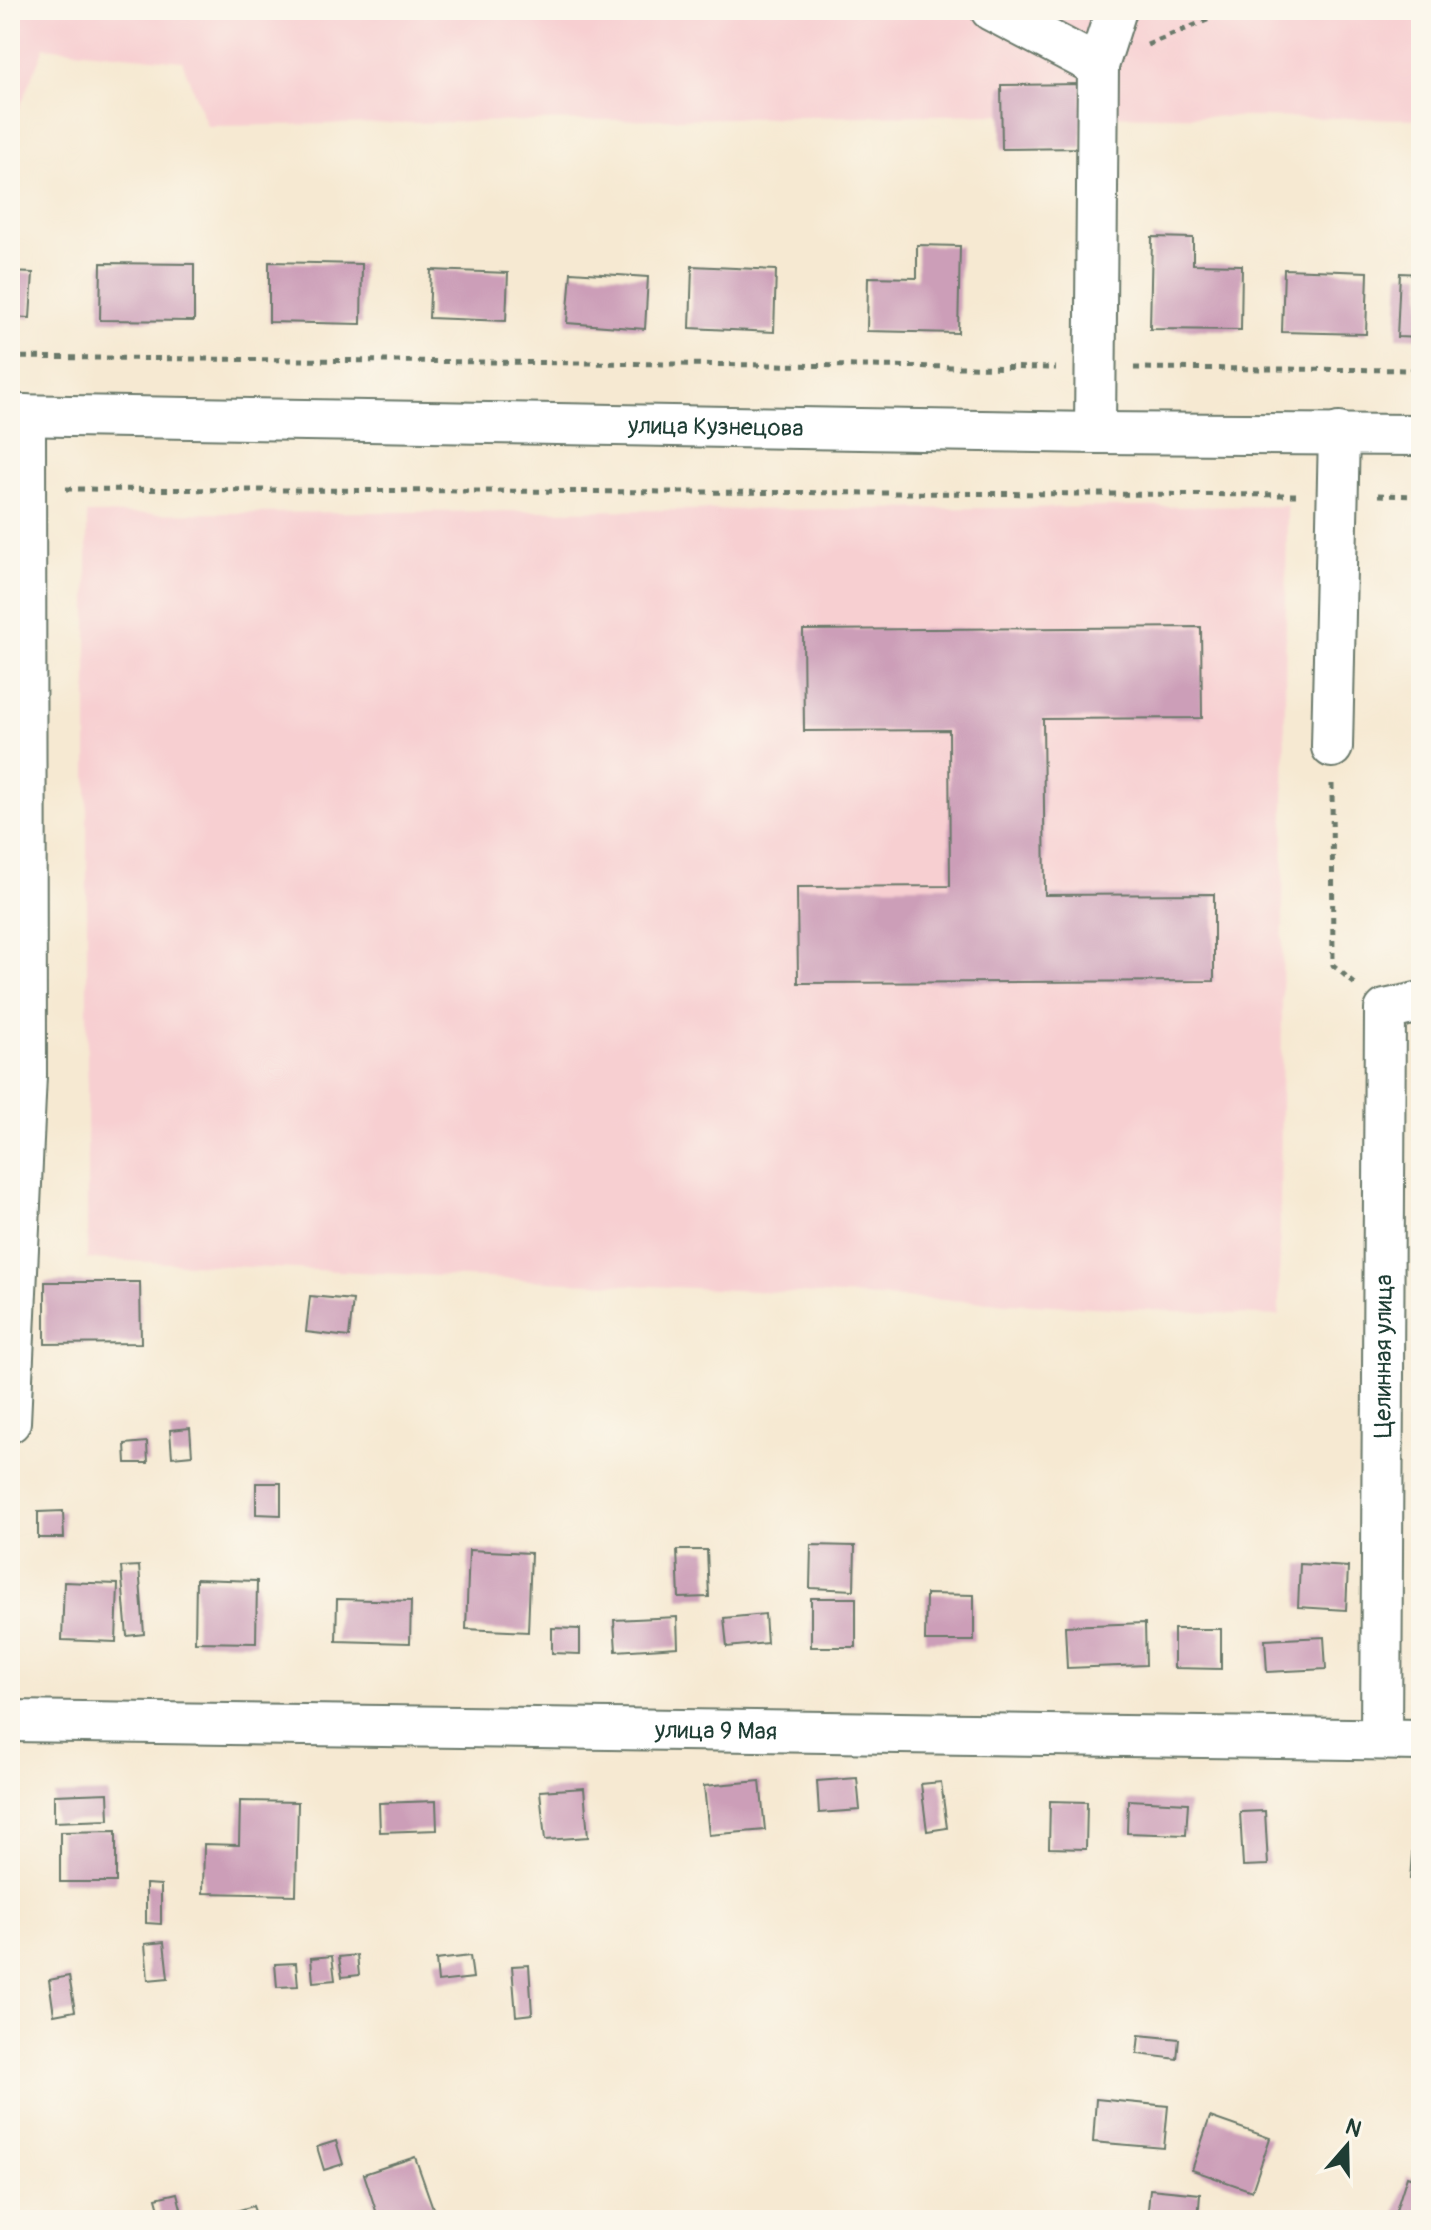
<svg xmlns="http://www.w3.org/2000/svg" width="1431" height="2230" viewBox="0 0 1431 2230" font-family="Pangolin,sans-serif">
  <rect width="100%" height="100%" fill="#fbf7ec"/>
  <filter id="ink" filterUnits="userSpaceOnUse"><feTurbulence type="fractalNoise" baseFrequency=".0125" numOctaves="2"/><feDisplacementMap in="SourceGraphic" scale="16" xChannelSelector="R" yChannelSelector="G"/><feConvolveMatrix kernelMatrix="1 2 1 2 8 2 1 2 1" color-interpolation-filters="sRGB"/></filter>
  <filter id="wash" filterUnits="userSpaceOnUse"><feTurbulence type="fractalNoise" baseFrequency=".006" numOctaves="4" result="noise"/><feDisplacementMap in="SourceGraphic" scale="32" xChannelSelector="R" yChannelSelector="G"/><feGaussianBlur stdDeviation="1.8" result="paint"/><feColorMatrix in="noise" values="0 0 0 0 0 0 0 0 0 0 0 0 0 0 0 0 0 1.4 0 .05"/><feComposite in="paint" operator="in"/></filter>
  <g filter="url(#wash)">
    <rect width="100%" height="100%" fill="#f6e9d2"/>
    <!-- built -->
    <g fill="#f7cfd1">
      <path d="M 10,10 L 1421,10 L 1421,119 L 1001,114 L 207,126 L 182,61 L 44,47 L 14,122 L 10,121 Z"/>
      <path d="M 1287,506 L 1279,1316 L 87,1259 L 87,514 Z"/>
    </g>
    <g id="blocks">
      <!-- building -->
      <g fill="#cc9eb8">
        <path d="M 1081,84 L 1082,148 L 1002,149 L 1001,85 Z"/>
        <path d="M 1152,237 L 1193,238 L 1193,264 L 1242,265 L 1241,330 L 1150,329 Z"/>
        <path d="M 917,245 L 960,246 L 958,333 L 867,331 L 868,277 L 917,278 Z"/>
        <path d="M 269,262 L 362,264 L 361,324 L 269,322 Z"/>
        <path d="M 101,263 L 194,264 L 194,321 L 100,320 Z"/>
        <path d="M 692,266 L 776,270 L 774,332 L 690,328 Z"/>
        <path d="M 1284,269 L 1368,272 L 1366,334 L 1282,332 Z"/>
        <path d="M 431,270 L 508,273 L 506,321 L 429,318 Z"/>
        <path d="M 10,272 L 33,273 L 30,318 L 10,317 Z"/>
        <path d="M 571,272 L 648,277 L 645,329 L 567,323 Z"/>
        <path d="M 1400,273 L 1421,274 L 1421,338 L 1397,337 Z"/>
        <path d="M 1201,627 L 1202,718 L 1043,719 L 1045,895 L 1214,894 L 1214,981 L 798,983 L 797,887 L 950,886 L 949,730 L 804,731 L 803,630 Z"/>
        <path d="M 45,1282 L 140,1282 L 141,1343 L 45,1344 Z"/>
        <path d="M 310,1296 L 353,1300 L 349,1337 L 306,1332 Z"/>
        <path d="M 190,1428 L 192,1455 L 172,1457 L 170,1430 Z"/>
        <path d="M 147,1442 L 148,1463 L 126,1463 L 125,1444 Z"/>
        <path d="M 256,1483 L 281,1483 L 281,1515 L 256,1514 Z"/>
        <path d="M 63,1511 L 64,1538 L 38,1538 L 38,1512 Z"/>
        <path d="M 811,1545 L 855,1546 L 854,1590 L 810,1588 Z"/>
        <path d="M 469,1550 L 531,1553 L 528,1632 L 466,1629 Z"/>
        <path d="M 677,1550 L 707,1550 L 709,1597 L 679,1598 Z"/>
        <path d="M 1300,1564 L 1348,1567 L 1346,1610 L 1298,1607 Z"/>
        <path d="M 139,1566 L 144,1634 L 127,1636 L 121,1567 Z"/>
        <path d="M 196,1579 L 257,1581 L 256,1643 L 195,1642 Z"/>
        <path d="M 64,1582 L 118,1584 L 116,1642 L 62,1640 Z"/>
        <path d="M 926,1594 L 974,1595 L 974,1641 L 925,1641 Z"/>
        <rect x="811" y="1598" width="45" height="49"/>
        <path d="M 337,1599 L 411,1601 L 410,1643 L 336,1641 Z"/>
        <path d="M 765,1614 L 767,1643 L 727,1647 L 724,1618 Z"/>
        <path d="M 677,1617 L 678,1647 L 616,1651 L 614,1620 Z"/>
        <path d="M 1145,1623 L 1146,1665 L 1067,1668 L 1065,1626 Z"/>
        <path d="M 552,1628 L 580,1629 L 580,1654 L 552,1653 Z"/>
        <path d="M 1174,1629 L 1221,1629 L 1221,1669 L 1174,1668 Z"/>
        <path d="M 1324,1637 L 1326,1669 L 1267,1672 L 1265,1640 Z"/>
        <path d="M 857,1778 L 860,1810 L 819,1813 L 817,1781 Z"/>
        <path d="M 760,1781 L 765,1830 L 709,1835 L 704,1786 Z"/>
        <path d="M 941,1782 L 947,1828 L 927,1831 L 921,1784 Z"/>
        <path d="M 584,1788 L 588,1837 L 545,1840 L 540,1791 Z"/>
        <path d="M 108,1793 L 109,1820 L 54,1822 L 54,1795 Z"/>
        <path d="M 1128,1800 L 1188,1803 L 1186,1835 L 1127,1833 Z"/>
        <path d="M 240,1801 L 298,1802 L 296,1895 L 203,1893 L 204,1844 L 239,1845 Z"/>
        <path d="M 436,1801 L 437,1830 L 380,1832 L 379,1803 Z"/>
        <path d="M 1050,1801 L 1087,1802 L 1086,1849 L 1049,1848 Z"/>
        <path d="M 1265,1811 L 1268,1865 L 1243,1866 L 1240,1812 Z"/>
        <path d="M 1414,1830 L 1421,1831 L 1421,1880 L 1410,1879 Z"/>
        <path d="M 116,1831 L 116,1882 L 60,1882 L 60,1832 Z"/>
        <path d="M 146,1884 L 161,1885 L 161,1924 L 146,1923 Z"/>
        <path d="M 164,1942 L 168,1978 L 148,1980 L 145,1944 Z"/>
        <path d="M 357,1955 L 359,1975 L 342,1977 L 339,1957 Z"/>
        <path d="M 332,1956 L 335,1980 L 313,1982 L 311,1958 Z"/>
        <path d="M 470,1956 L 473,1978 L 438,1982 L 436,1960 Z"/>
        <path d="M 296,1963 L 298,1986 L 277,1987 L 275,1964 Z"/>
        <path d="M 529,1965 L 532,2014 L 516,2016 L 512,1966 Z"/>
        <path d="M 69,1976 L 75,2011 L 54,2015 L 49,1980 Z"/>
        <path d="M 1139,2035 L 1179,2039 L 1177,2059 L 1137,2054 Z"/>
        <path d="M 1096,2099 L 1168,2106 L 1164,2148 L 1093,2142 Z"/>
        <path d="M 1210,2117 L 1270,2138 L 1252,2191 L 1192,2170 Z"/>
        <path d="M 336,2141 L 343,2164 L 324,2170 L 317,2147 Z"/>
        <path d="M 415,2157 L 434,2211 L 409,2220 L 379,2220 L 364,2174 Z"/>
        <path d="M 1407,2176 L 1421,2181 L 1421,2220 L 1393,2220 Z"/>
        <path d="M 1150,2189 L 1200,2194 L 1198,2220 L 1147,2220 Z"/>
        <path d="M 177,2193 L 184,2220 L 162,2220 L 156,2198 Z"/>
        <path d="M 253,2206 L 258,2220 L 209,2220 L 209,2219 Z"/>
      </g>
    </g>
  </g>
  <g filter="url(#ink)">
    <use href="#blocks" fill-opacity="0" stroke="#6a796b" stroke-width="2"/>
    <g fill="none" stroke-linecap="round" stroke-linejoin="round">
      <defs>
        <g id="minor">
          <path d="M 991,10 L 1098,66"/>
          <path id="s1" d="M 10,415 L 1095,433 L 1421,435"/>
          <path d="M 1095,433 L 1098,66 L 1116,10"/>
          <path d="M 1332,747 L 1339,433"/>
          <path d="M 10,1422 L 26,1075 L 25,415"/>
          <path id="s2" d="M 10,1721 L 1421,1740"/>
          <path id="s3" d="M 1381,1738 L 1385,1010 L 1421,1002"/>
        </g>
      </defs>
      <!-- minor casing -->
      <use href="#minor" stroke="#6a796b" stroke-width="44"/>
      <!-- path -->
      <g stroke="#6a796b" stroke-width="5" stroke-dasharray="6 6" stroke-linecap="butt">
        <path d="M 1147,45 L 1231,10"/>
        <path d="M 10,357 L 1056,368"/>
        <path d="M 1134,368 L 1421,370"/>
        <path d="M 66,489 L 1300,495"/>
        <path d="M 1378,495 L 1421,496"/>
        <path d="M 1332,784 L 1333,965 L 1355,984"/>
      </g>
      <!-- minor -->
      <use href="#minor" stroke="#fff" stroke-width="40"/>
    </g>
  </g>
  <g text-anchor="middle" stroke-width="8" stroke-linejoin="round" paint-order="stroke">
    <!-- street labels -->
    <g font-size="24" fill="#1f3d34" stroke="#fbf7ec">
      <text dy="8" stroke="none"><textPath href="#s1" startOffset="706">улица Кузнецова</textPath></text>
      <text dy="8" stroke="none"><textPath href="#s3" startOffset="382">Целинная улица</textPath></text>
      <text dy="8" stroke="none"><textPath href="#s2" startOffset="706">улица 9 Мая</textPath></text>
    </g>
  </g>
  <!-- margin -->
  <rect width="1431" height="2230" fill="none" stroke="#fbf7ec" stroke-width="40"/>
  <!-- north arrow -->
  <g transform="translate(1347 2146) rotate(20)" stroke="#fbf7ec" stroke-width="6" paint-order="stroke">
  <path d="M0-6L14 30L0 20L-14 30Z" fill="#1f3d34"/>
  <text y="-12" font-size="22" font-weight="bold" text-anchor="middle" fill="#1f3d34">N</text>
  </g>
</svg>
